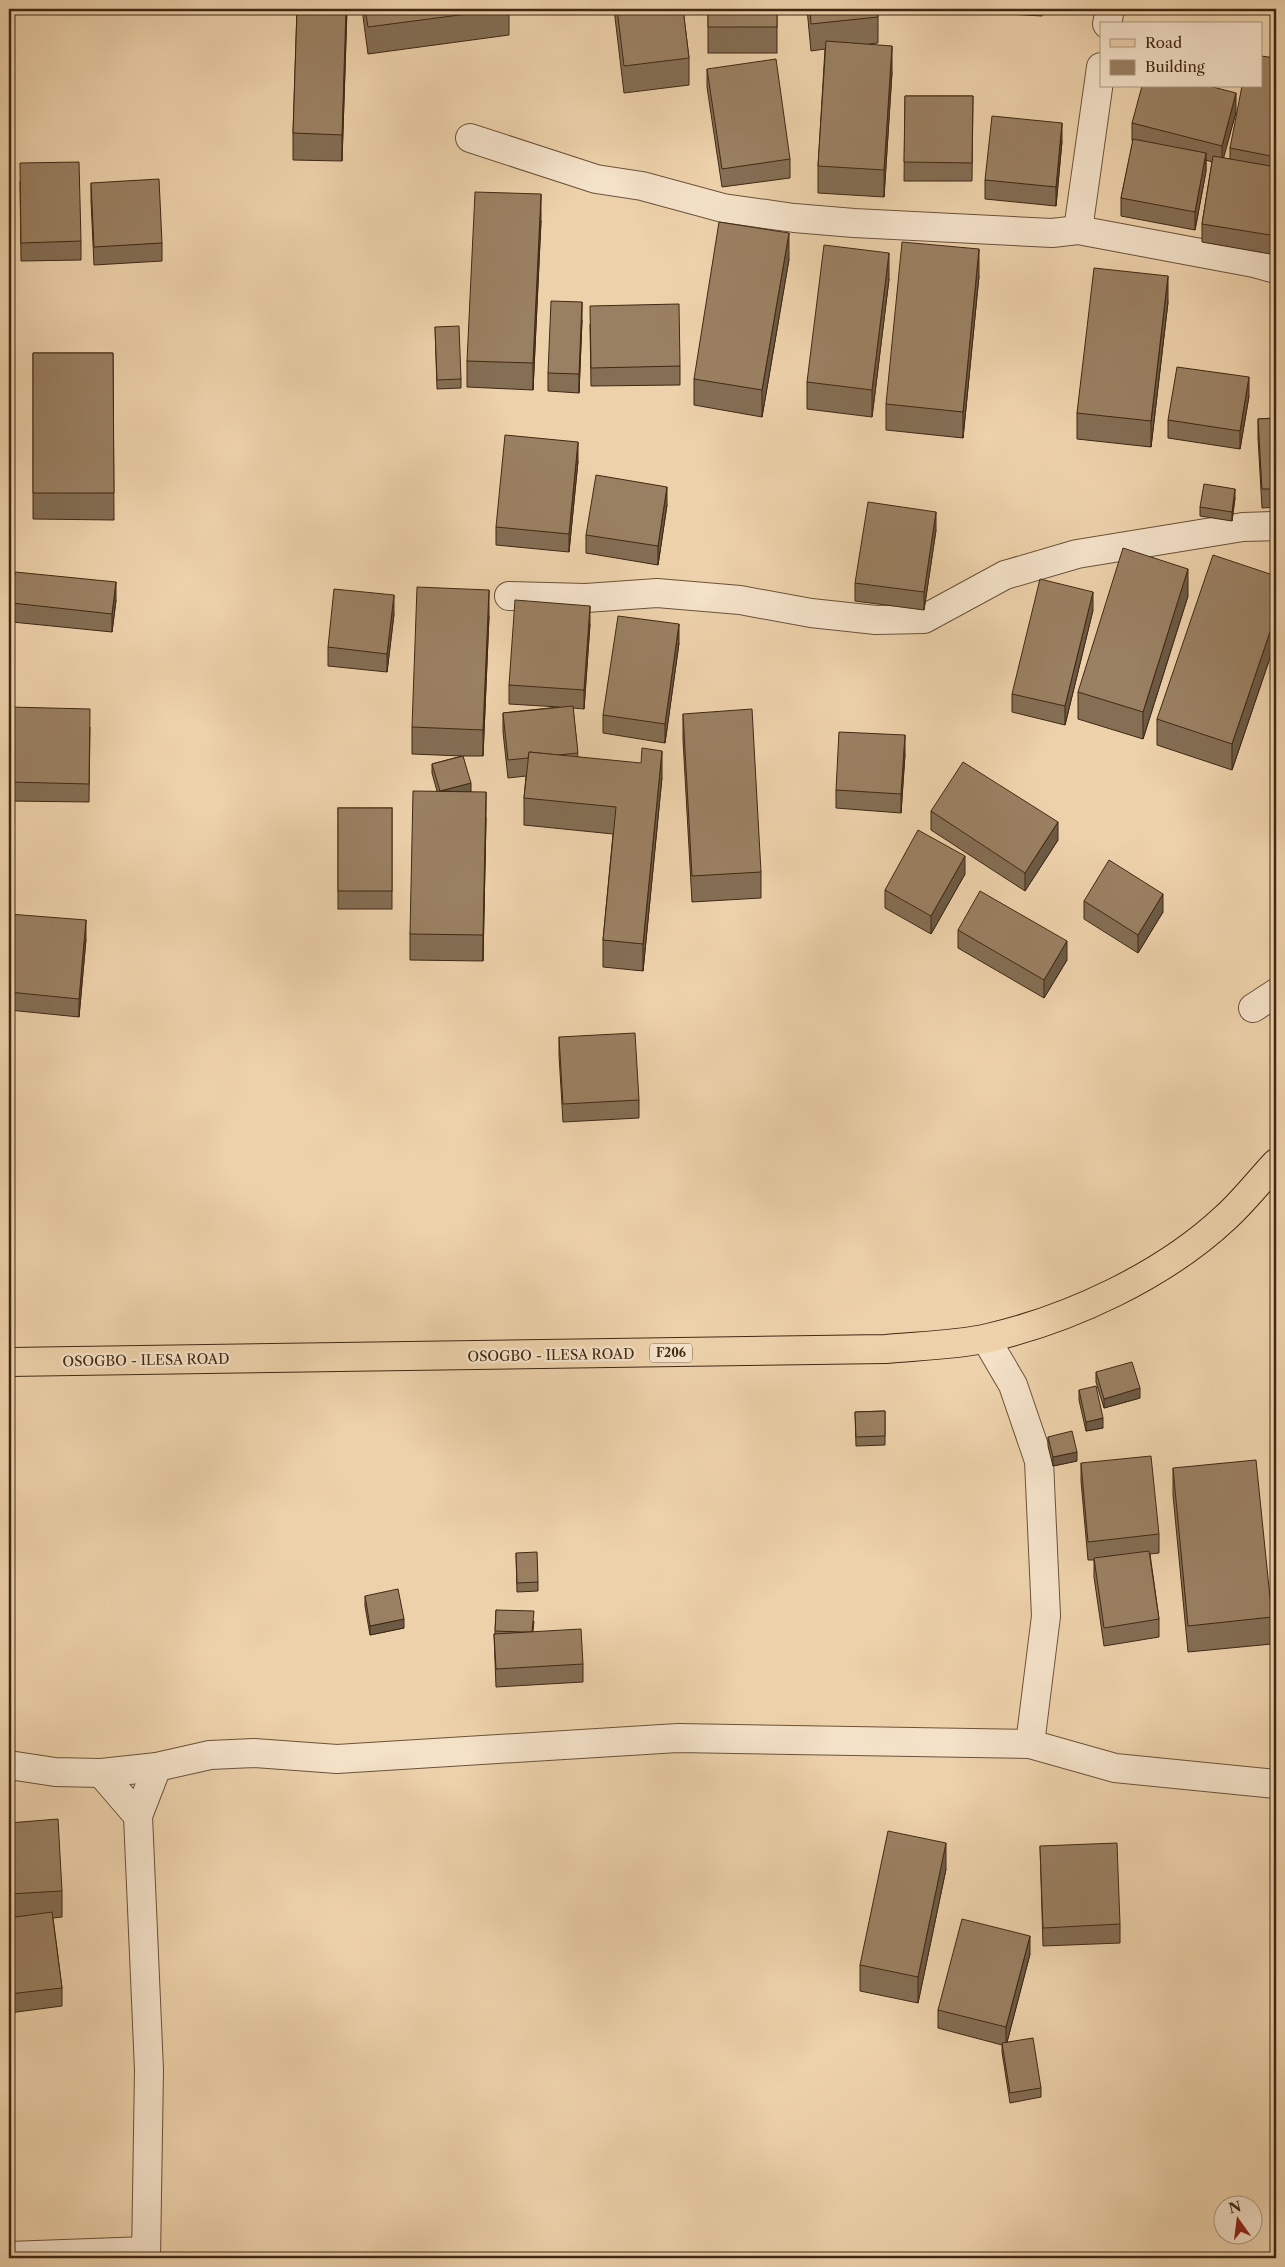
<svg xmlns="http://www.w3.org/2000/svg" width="1285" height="2267" viewBox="0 0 1285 2267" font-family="'Libre Caslon Text',serif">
  <rect width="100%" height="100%" fill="#edd1aa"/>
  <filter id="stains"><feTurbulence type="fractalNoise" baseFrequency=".004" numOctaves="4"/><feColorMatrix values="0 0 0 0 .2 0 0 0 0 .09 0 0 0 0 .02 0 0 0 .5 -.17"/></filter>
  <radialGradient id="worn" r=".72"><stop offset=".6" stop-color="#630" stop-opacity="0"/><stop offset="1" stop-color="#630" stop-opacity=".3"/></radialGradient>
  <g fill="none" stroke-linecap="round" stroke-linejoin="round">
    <defs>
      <g id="minor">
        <path d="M 1107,24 L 1110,9"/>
        <path d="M 470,138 L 596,179 L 642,186 L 723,208 L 794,218 L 854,223 L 1052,233 L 1078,230 L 1254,263 L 1276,269"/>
        <path d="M 1078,230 L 1101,67"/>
        <path d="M 509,596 L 586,598 L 657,593 L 740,600 L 811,613 L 876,620 L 924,619 L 1005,575 L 1077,554 L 1243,527 L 1276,526"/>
        <path d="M 1253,1008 L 1276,993"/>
        <path d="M 986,1339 L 1013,1385 L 1039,1461 L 1046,1616 L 1030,1744"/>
        <path d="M 9,1765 L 55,1772 L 101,1773 L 157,1767 L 210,1755 L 254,1753 L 337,1759 L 678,1738 L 1030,1744 L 1115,1768 L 1276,1784"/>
        <path d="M 101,1773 L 138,1816"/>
        <path d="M 9,2256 L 146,2251"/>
        <path d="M 146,2258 L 149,2070 L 138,1816 L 157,1767"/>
      </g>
      <path id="major" d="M 9,1362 L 886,1349 C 917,1346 958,1345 988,1338 C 1070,1319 1163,1276 1225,1218 C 1243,1202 1259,1181 1276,1163"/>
    </defs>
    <!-- minor casing -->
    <use href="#minor" stroke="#6b5239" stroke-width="30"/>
    <!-- major casing -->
    <use href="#major" stroke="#402813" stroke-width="30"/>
    <!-- minor -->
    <use href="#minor" stroke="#f3e1c8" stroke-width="28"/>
    <!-- major -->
    <use href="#major" stroke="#edd1aa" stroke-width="28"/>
  </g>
  <!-- wall -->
  <g fill="#846e54" stroke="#402813">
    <path d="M 297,9 L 347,9 L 342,161 L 293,160 L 293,133 Z"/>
    <path d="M 362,9 L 509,9 L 509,35 L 368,54 Z"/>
    <path d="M 614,9 L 683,9 L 689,58 L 689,85 L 624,93 Z"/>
    <rect x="708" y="9" width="69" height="44"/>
    <path d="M 807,9 L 877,9 L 878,17 L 878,43 L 869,44 L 892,72 L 884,197 L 818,193 L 818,166 L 825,49 L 811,51 Z"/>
    <path d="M 973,9 L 1043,9 L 1042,16 L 973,12 Z"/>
    <path d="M 1276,58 L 1276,255 L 1202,242 L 1202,224 L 1212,162 L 1206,160 L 1206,171 L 1195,230 L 1121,216 L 1121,198 L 1133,141 L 1132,141 L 1132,123 L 1236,112 L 1223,158 L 1230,159 L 1230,148 Z"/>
    <path d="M 707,69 L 790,159 L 790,178 L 722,187 L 707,87 Z"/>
    <path d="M 905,96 L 973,96 L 972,181 L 904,181 Z"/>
    <path d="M 1062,141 L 1056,206 L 985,199 L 985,180 Z"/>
    <path d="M 20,181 L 81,241 L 81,260 L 21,261 Z"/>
    <path d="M 91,183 L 162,243 L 162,261 L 94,265 L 91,201 Z"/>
    <path d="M 541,221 L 533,390 L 467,387 L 467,361 Z"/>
    <path d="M 789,259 L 762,417 L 694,405 L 694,379 Z"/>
    <path d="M 979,276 L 963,438 L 886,430 L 886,404 Z"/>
    <path d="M 889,279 L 872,417 L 807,409 L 807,382 Z"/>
    <path d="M 1168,302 L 1151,447 L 1077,439 L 1077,413 Z"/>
    <path d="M 582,320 L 579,393 L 548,391 L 548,373 Z"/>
    <path d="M 590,324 L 680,366 L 680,385 L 591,386 Z"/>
    <path d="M 435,327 L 461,379 L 461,388 L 437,389 Z"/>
    <path d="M 33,353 L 113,353 L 114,520 L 33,519 Z"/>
    <path d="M 1249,396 L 1240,449 L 1168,438 L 1168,420 Z"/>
    <path d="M 1276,418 L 1276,507 L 1262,508 L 1258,438 L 1258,419 Z"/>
    <path d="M 578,461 L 569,552 L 496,545 L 496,527 Z"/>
    <path d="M 1235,498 L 1232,521 L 1200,516 L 1200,507 Z"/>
    <path d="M 667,505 L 658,565 L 586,553 L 586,535 Z"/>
    <path d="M 936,530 L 924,610 L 855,601 L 855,583 Z"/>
    <path d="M 1276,576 L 1276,640 L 1232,770 L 1157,745 L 1157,719 Z"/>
    <path d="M 1188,596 L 1143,739 L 1078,719 L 1078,692 Z"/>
    <path d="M 116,600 L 112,632 L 12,622 L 12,603 Z"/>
    <path d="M 1093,610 L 1065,725 L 1012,712 L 1012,694 Z"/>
    <path d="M 394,614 L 387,672 L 328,666 L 328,647 Z"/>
    <path d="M 489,616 L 483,756 L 463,756 L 471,792 L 486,818 L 483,961 L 410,960 L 410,934 L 437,791 L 432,773 L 432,764 L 462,756 L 412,754 L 412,727 Z"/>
    <path d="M 590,624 L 584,709 L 573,708 L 578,757 L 662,777 L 643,971 L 603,967 L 603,940 L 613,834 L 524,825 L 524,798 L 526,776 L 508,778 L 503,732 L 503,713 L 559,707 L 509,704 L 509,685 Z"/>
    <path d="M 679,643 L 665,743 L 603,733 L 603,715 Z"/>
    <path d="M 9,707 L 90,727 L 89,802 L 9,801 Z"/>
    <path d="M 683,714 L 761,872 L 761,898 L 692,902 L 683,740 Z"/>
    <path d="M 905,754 L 901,813 L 836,808 L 836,790 Z"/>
    <rect x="338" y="808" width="54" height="101"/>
    <path d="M 931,811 L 1058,840 L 1025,891 L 931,830 Z"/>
    <path d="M 965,874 L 931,934 L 885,908 L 885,890 Z"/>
    <path d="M 1084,901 L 1163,912 L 1138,953 L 1084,919 Z"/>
    <path d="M 9,914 L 86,939 L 79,1017 L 9,1010 Z"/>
    <path d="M 958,930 L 1067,960 L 1044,998 L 958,948 Z"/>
    <path d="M 559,1037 L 639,1100 L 639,1118 L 563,1122 L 559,1055 Z"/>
    <path d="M 1096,1372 L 1140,1398 L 1104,1408 L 1096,1382 Z"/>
    <path d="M 1079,1390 L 1103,1428 L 1086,1431 L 1079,1400 Z"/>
    <path d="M 885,1411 L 885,1445 L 856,1446 L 855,1412 Z"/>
    <path d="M 1048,1437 L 1077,1461 L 1053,1466 L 1048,1446 Z"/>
    <path d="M 1081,1463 L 1159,1534 L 1159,1553 L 1150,1554 L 1159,1619 L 1159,1637 L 1104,1646 L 1094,1577 L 1094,1560 L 1088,1560 L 1081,1481 Z"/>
    <path d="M 1173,1468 L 1272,1617 L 1272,1644 L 1188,1652 L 1173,1495 Z"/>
    <path d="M 516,1553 L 538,1582 L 538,1591 L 517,1592 Z"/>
    <path d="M 365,1596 L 404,1628 L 370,1635 L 365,1606 Z"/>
    <path d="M 496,1610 L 534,1621 L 533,1632 L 583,1664 L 583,1682 L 496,1687 L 494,1634 L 495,1634 Z"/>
    <path d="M 9,1823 L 62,1891 L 62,1917 L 53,1918 L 62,1988 L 62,2006 L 9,2013 Z"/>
    <path d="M 1040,1846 L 1120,1924 L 1120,1943 L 1043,1946 Z"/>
    <path d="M 946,1869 L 918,2003 L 860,1991 L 860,1965 Z"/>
    <path d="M 1030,1954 L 1007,2042 L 1041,2088 L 1041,2097 L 1010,2103 L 1002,2052 L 1002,2045 L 938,2028 L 938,2010 Z"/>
  </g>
  <!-- shaded-wall -->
  <g fill="#6c5a45" stroke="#402813">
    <path d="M 346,9 L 347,9 L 342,161 L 342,135 Z"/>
    <path d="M 892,46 L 892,72 L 884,197 L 884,170 Z"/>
    <path d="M 1236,93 L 1236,112 L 1222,164 L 1222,146 Z"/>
    <path d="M 1062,123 L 1062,141 L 1056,206 L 1056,187 Z"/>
    <path d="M 1206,153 L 1206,171 L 1195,230 L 1195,212 Z"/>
    <path d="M 541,194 L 541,221 L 533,390 L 533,363 Z"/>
    <path d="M 789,233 L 789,259 L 762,417 L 762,390 Z"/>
    <path d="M 979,249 L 979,276 L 963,438 L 963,412 Z"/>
    <path d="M 889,253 L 889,279 L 872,417 L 872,390 Z"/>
    <path d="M 1168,276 L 1168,302 L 1151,447 L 1151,421 Z"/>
    <path d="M 582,302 L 582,320 L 579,393 L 579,374 Z"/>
    <path d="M 1249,377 L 1249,396 L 1240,449 L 1240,431 Z"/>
    <path d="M 578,442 L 578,461 L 569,552 L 569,534 Z"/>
    <path d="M 667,487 L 667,505 L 658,565 L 658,546 Z"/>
    <path d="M 1235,489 L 1235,498 L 1232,521 L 1232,512 Z"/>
    <path d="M 936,512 L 936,530 L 924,610 L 924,592 Z"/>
    <path d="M 1188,569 L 1188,596 L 1143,739 L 1143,712 Z"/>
    <path d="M 116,582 L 116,600 L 112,632 L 112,614 Z"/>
    <path d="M 489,590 L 489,616 L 483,756 L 483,730 Z"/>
    <path d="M 1093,592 L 1093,610 L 1065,725 L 1065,706 Z"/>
    <path d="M 394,595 L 394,614 L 387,672 L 387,654 Z"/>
    <path d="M 590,606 L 590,624 L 584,709 L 584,690 Z"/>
    <path d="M 1276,614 L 1276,640 L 1232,770 L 1232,744 Z"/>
    <path d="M 679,624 L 679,643 L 665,743 L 665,724 Z"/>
    <path d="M 905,735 L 905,754 L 901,813 L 901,794 Z"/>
    <path d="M 662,751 L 662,777 L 643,971 L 643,944 Z"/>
    <path d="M 471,783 L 471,792 L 440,791 Z"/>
    <path d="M 486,792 L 486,818 L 483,961 L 483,935 Z"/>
    <path d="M 1058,822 L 1058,840 L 1025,891 L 1025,873 Z"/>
    <path d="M 965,856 L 965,874 L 931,934 L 931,916 Z"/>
    <path d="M 1163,894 L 1163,912 L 1138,953 L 1138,935 Z"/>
    <path d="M 86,920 L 86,939 L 79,1017 L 79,999 Z"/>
    <path d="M 1067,941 L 1067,960 L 1044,998 L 1044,980 Z"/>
    <path d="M 1140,1388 L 1140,1398 L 1104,1408 L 1104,1399 Z"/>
    <path d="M 1103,1418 L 1103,1428 L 1086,1431 L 1086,1422 Z"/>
    <path d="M 1077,1452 L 1077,1461 L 1053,1466 L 1053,1457 Z"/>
    <path d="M 404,1619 L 404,1628 L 370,1635 L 370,1626 Z"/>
    <path d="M 946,1843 L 946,1869 L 918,2003 L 918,1977 Z"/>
    <path d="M 1030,1936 L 1030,1954 L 1006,2046 L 1006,2027 Z"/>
  </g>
  <!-- building -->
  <g fill="#9a8062" stroke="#402813">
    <path d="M 297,9 L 346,9 L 342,135 L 293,133 Z"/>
    <path d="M 365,9 L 505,9 L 368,27 Z"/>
    <path d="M 617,9 L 683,9 L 689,58 L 624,66 Z"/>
    <rect x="708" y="9" width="69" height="18"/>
    <path d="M 810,9 L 877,9 L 878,17 L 811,24 Z"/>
    <path d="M 826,41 L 892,46 L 884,170 L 818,166 Z"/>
    <path d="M 1261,56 L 1276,58 L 1276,157 L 1230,148 L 1242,86 L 1261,86 Z"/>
    <path d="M 776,59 L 790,159 L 722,169 L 707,69 Z"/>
    <path d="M 1142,86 L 1209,86 L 1236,93 L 1222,146 L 1132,123 Z"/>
    <path d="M 905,96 L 973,96 L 972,163 L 904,162 Z"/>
    <path d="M 992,116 L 1062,123 L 1056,187 L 985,180 Z"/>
    <path d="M 1133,139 L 1206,153 L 1195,212 L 1121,198 Z"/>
    <path d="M 1213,156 L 1276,167 L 1276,236 L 1202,224 Z"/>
    <path d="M 79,162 L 81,241 L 21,243 L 20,163 Z"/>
    <path d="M 159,179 L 162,243 L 94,247 L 91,183 Z"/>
    <path d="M 475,192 L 541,194 L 533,363 L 467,361 Z"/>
    <path d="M 719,222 L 789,233 L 762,390 L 694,379 Z"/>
    <path d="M 902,242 L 979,249 L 963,412 L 886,404 Z"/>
    <path d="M 824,245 L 889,253 L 872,390 L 807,382 Z"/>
    <path d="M 1094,268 L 1168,276 L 1151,421 L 1077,413 Z"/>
    <path d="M 551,301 L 582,302 L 579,374 L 548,373 Z"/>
    <path d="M 679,304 L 680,366 L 591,368 L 590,306 Z"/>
    <path d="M 459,326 L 461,379 L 437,380 L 435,327 Z"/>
    <path d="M 33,353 L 113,353 L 114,493 L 33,493 Z"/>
    <path d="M 1177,367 L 1249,377 L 1240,431 L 1168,420 Z"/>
    <path d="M 1276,418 L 1276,489 L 1262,489 L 1258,419 Z"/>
    <path d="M 505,435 L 578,442 L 569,534 L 496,527 Z"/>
    <path d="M 596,475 L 667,487 L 658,546 L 586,535 Z"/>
    <path d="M 1204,484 L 1235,489 L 1232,512 L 1200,507 Z"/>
    <path d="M 868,502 L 936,512 L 924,592 L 855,583 Z"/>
    <path d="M 1123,548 L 1188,569 L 1143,712 L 1078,692 Z"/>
    <path d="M 1213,555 L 1276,576 L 1276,614 L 1232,744 L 1157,719 Z"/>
    <path d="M 15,572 L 116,582 L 112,614 L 12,603 Z"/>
    <path d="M 1040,579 L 1093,592 L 1065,706 L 1012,694 Z"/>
    <path d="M 417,587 L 489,590 L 483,730 L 412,727 Z"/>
    <path d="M 334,589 L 394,595 L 387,654 L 328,647 Z"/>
    <path d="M 515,600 L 590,606 L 584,690 L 509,685 Z"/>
    <path d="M 618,616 L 679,624 L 665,724 L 603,715 Z"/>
    <path d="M 573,706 L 578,753 L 558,755 L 529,752 L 528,758 L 508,760 L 503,713 Z"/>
    <path d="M 9,707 L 90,709 L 89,784 L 9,782 Z"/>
    <path d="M 752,709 L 761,872 L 692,876 L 683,714 Z"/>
    <path d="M 839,732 L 905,735 L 901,794 L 836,790 Z"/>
    <path d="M 642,748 L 662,751 L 643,944 L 603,940 L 616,807 L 524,798 L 529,752 L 641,763 Z"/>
    <path d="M 463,756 L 471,783 L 440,791 L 432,764 Z"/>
    <path d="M 963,762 L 1058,822 L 1025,873 L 931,811 Z"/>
    <path d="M 413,791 L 486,792 L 483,935 L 410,934 Z"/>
    <rect x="338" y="808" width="54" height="83"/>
    <path d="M 918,830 L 965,856 L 931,916 L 885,890 Z"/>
    <path d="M 1109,860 L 1163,894 L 1138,935 L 1084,901 Z"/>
    <path d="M 980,891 L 1067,941 L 1044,980 L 958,930 Z"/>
    <path d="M 9,914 L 86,920 L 79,999 L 9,992 Z"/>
    <path d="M 635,1033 L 639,1100 L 563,1104 L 559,1037 Z"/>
    <path d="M 1132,1362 L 1140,1388 L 1104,1399 L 1096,1372 Z"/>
    <path d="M 1096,1386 L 1103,1418 L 1086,1422 L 1079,1390 Z"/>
    <path d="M 885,1411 L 885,1436 L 856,1437 L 855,1412 Z"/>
    <path d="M 1072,1431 L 1077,1452 L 1053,1457 L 1048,1437 Z"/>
    <path d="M 1151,1456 L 1159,1534 L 1088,1542 L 1081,1463 Z"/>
    <path d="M 1256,1460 L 1272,1617 L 1188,1626 L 1173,1468 Z"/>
    <path d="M 1149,1551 L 1159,1619 L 1104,1628 L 1094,1558 Z"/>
    <path d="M 537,1552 L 538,1582 L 517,1583 L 516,1553 Z"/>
    <path d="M 398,1589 L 404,1619 L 370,1626 L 365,1596 Z"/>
    <path d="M 496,1610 L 534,1611 L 532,1632 L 522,1632 L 495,1631 Z"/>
    <path d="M 581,1629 L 583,1664 L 496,1669 L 494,1634 Z"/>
    <path d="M 58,1819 L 62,1891 L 9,1894 L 9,1823 Z"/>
    <path d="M 888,1831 L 946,1843 L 918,1977 L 860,1965 Z"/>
    <path d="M 1117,1843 L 1120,1924 L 1043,1928 L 1040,1846 Z"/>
    <path d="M 52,1912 L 62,1988 L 9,1994 L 9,1918 Z"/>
    <path d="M 962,1919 L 1030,1936 L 1006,2027 L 938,2010 Z"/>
    <path d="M 1033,2038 L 1041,2088 L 1010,2093 L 1002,2043 Z"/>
  </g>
  <g text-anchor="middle" stroke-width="4.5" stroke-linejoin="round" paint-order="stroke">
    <!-- shield labels -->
    <rect fill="#f3e1c8" stroke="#766049" stroke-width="1" x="650" y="1343.5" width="42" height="19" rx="4"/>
    <g font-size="12" font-weight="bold" fill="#402813">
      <text x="671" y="1357">F206</text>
    </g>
    <!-- street labels -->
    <g font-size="14" fill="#402813" stroke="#f3e1c8">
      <text transform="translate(551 1355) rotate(-1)" y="5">OSOGBO - ILESA ROAD</text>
      <text transform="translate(146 1360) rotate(-1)" y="5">OSOGBO - ILESA ROAD</text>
    </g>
  </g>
  <!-- margin -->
  <rect width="1285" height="2267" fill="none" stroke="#edd1aa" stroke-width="30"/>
  <rect x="10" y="10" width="1265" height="2247" fill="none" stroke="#402813" stroke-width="2.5"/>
  <rect x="15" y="15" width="1255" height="2237" fill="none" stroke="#402813"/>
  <!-- legend -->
  <rect x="1100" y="22" width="162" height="65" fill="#f3e1c8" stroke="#ab9780"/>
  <rect x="1110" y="39" width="25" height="8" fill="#edd1aa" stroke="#ab9780"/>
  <text x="1145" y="48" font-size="15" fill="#402813">Road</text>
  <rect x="1110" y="60" width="25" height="15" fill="#9a8062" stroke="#ab9780"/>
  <text x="1145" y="72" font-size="15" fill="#402813">Building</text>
  <!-- north arrow -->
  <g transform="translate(1238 2220) rotate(346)"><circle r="24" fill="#f3e1c8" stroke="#ab9780"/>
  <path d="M0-4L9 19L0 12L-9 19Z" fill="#8f2418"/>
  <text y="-8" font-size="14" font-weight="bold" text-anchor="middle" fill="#402813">N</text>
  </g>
  <rect width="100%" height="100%" filter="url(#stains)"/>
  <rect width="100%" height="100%" fill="url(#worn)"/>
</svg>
